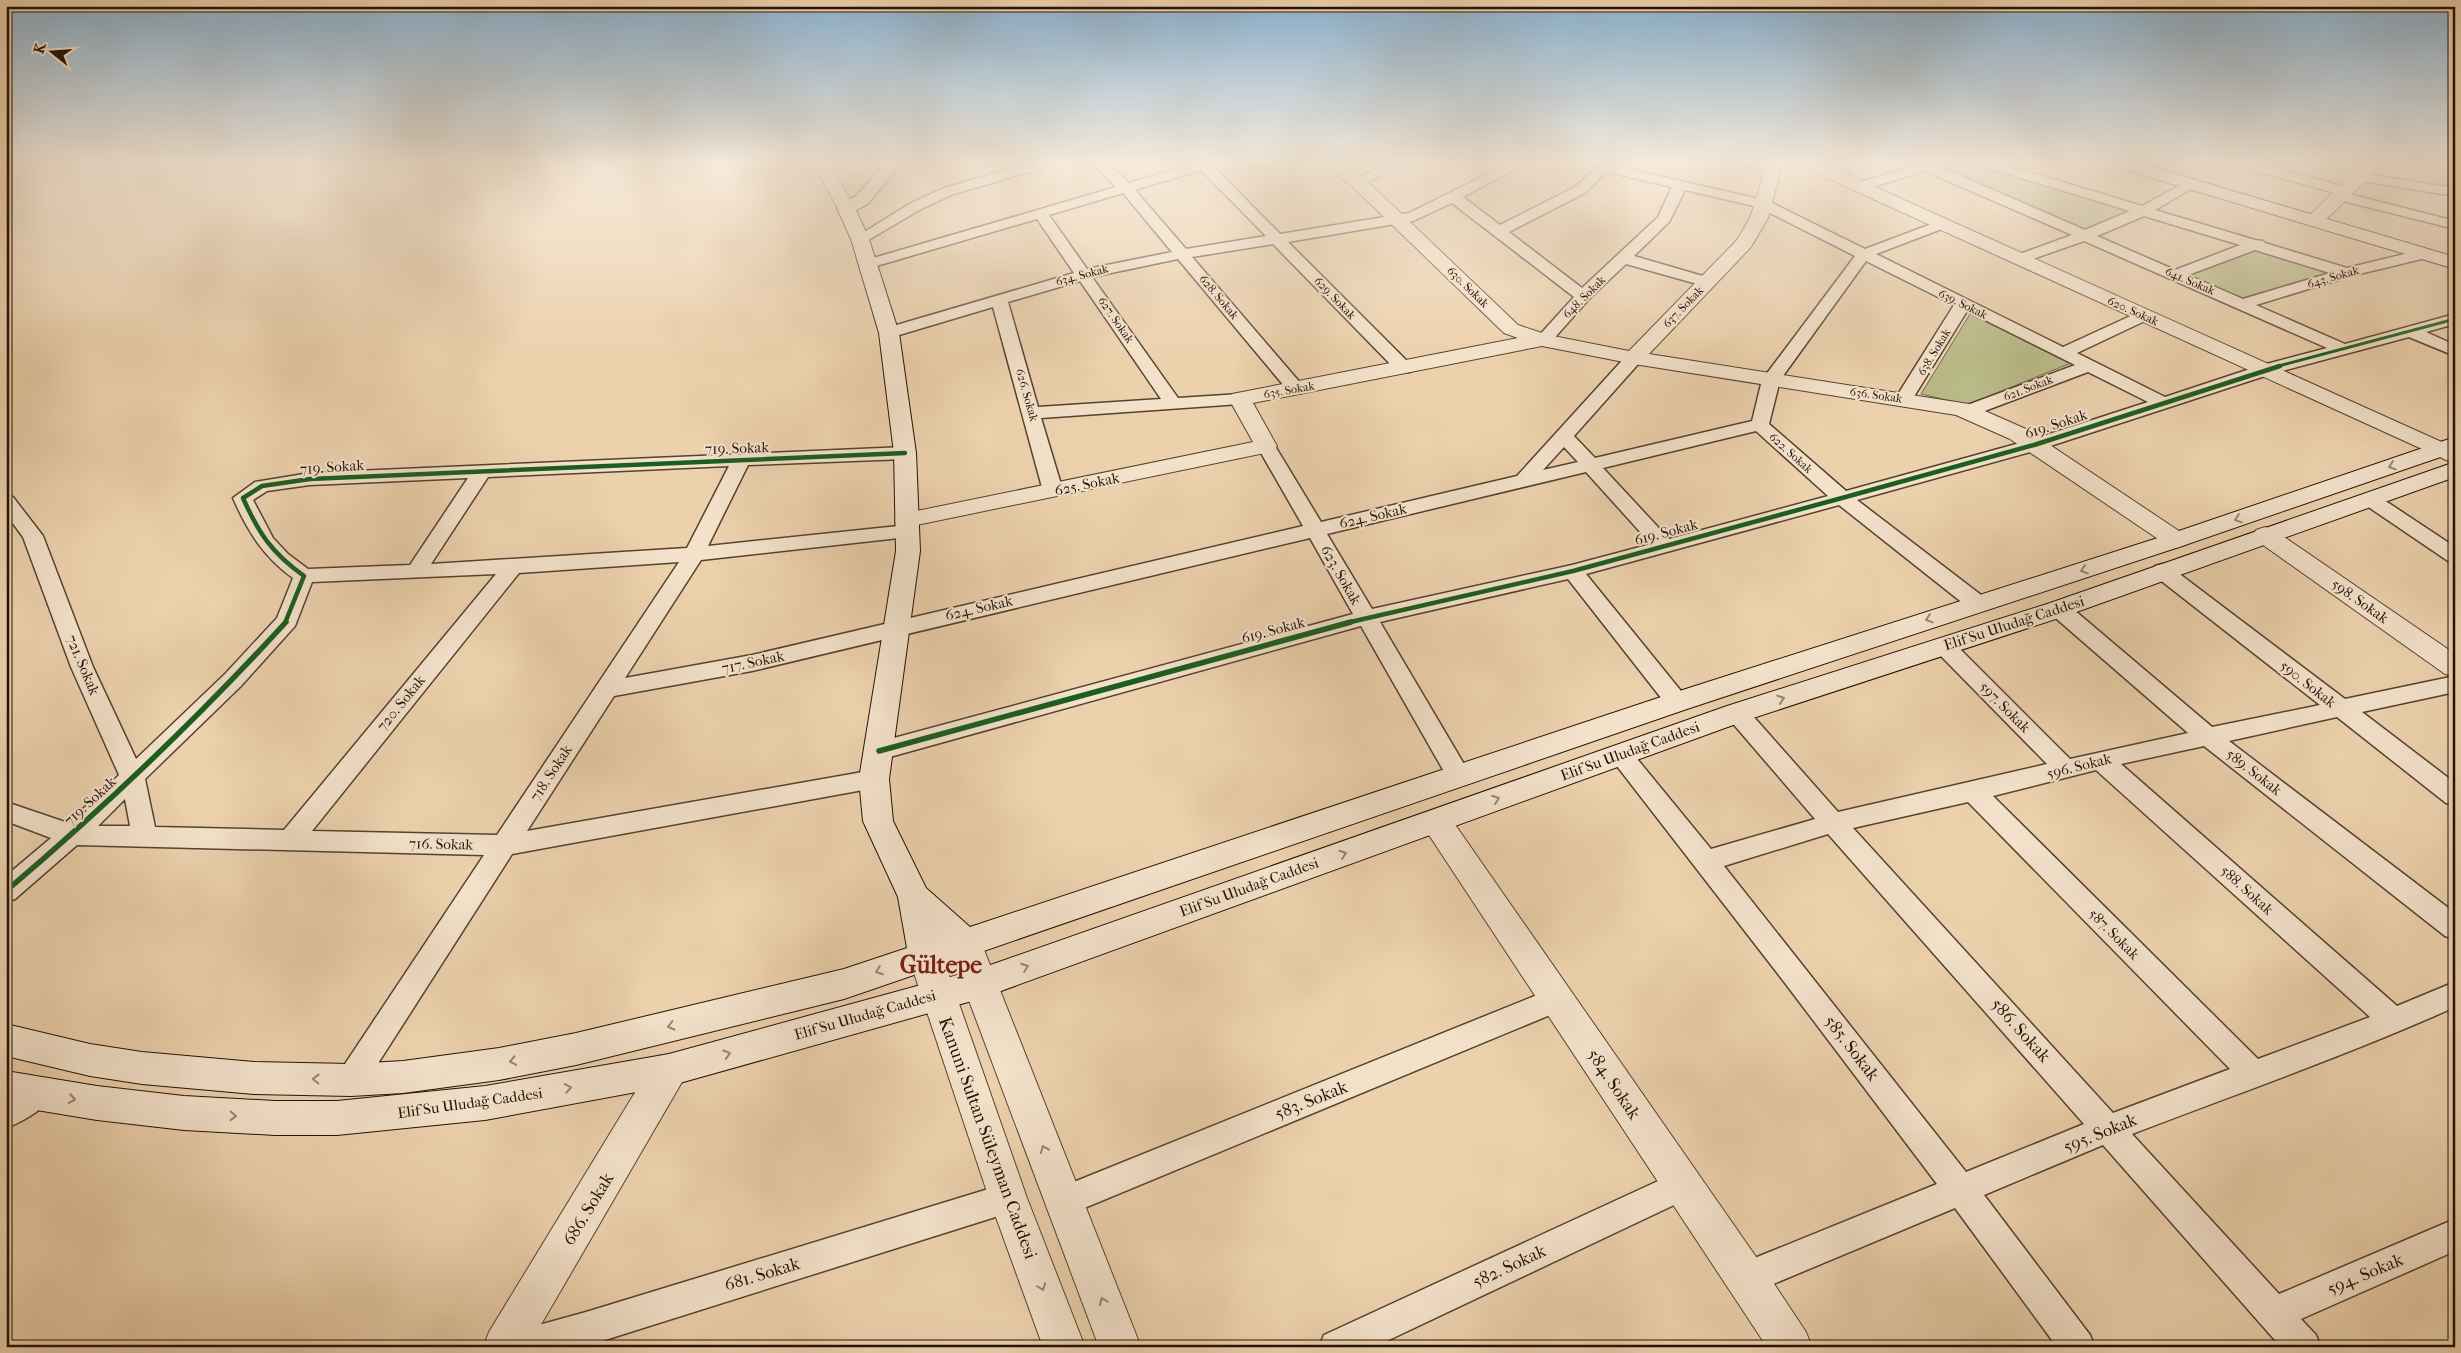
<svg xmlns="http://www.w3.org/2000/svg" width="2461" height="1353" viewBox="0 0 2461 1353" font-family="'IM FELL French Canon',serif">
  <rect width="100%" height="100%" fill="#ecd1ad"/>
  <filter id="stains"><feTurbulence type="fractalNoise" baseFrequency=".004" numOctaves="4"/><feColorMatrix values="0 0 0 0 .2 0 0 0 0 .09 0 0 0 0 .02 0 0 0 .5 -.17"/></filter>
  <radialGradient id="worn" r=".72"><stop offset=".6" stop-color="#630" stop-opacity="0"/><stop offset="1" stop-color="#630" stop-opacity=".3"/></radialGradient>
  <!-- green -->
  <g fill="#b9bb88" stroke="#6e6648">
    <path d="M 1955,164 L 1978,164 L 2131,209 L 2079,232 L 1941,169 Z"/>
    <path d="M 2261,248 L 2331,272 L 2239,299 L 2186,277 Z"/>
    <path d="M 1970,314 L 2071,363 L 1967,405 L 1921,394 Z"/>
  </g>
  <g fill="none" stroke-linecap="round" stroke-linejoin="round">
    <defs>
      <g id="minor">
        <path d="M 1027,164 L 1048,164 L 1046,167 L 954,194 L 921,209 L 865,242 L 860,243 L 853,239 L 911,203 L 944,188 Z"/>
        <path d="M 1093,164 L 1108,164 L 1129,183 L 1194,164 L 1215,164 L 1213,166 L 1280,234 L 1409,213 L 1508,164 L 1525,164 L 1463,197 L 1500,225 L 1575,187 L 1600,164 L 1615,164 L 1614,166 L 1768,201 L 1865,249 L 1942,220 L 1949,224 L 1947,227 L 1876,254 L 2063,347 L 2137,313 L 2149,313 L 2151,316 L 2149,319 L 2077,353 L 2165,397 L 2259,366 L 2327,348 L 2084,241 L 2024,262 L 2014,262 L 2011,259 L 2014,256 L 2072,235 L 1925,171 L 1859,191 L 1852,187 L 1854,184 L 1920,164 L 1940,164 L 1938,166 L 2085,230 L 2130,211 L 1985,167 L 1983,164 L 2003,164 L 2142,206 L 2191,179 L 2196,180 L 2198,183 L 2196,186 L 2155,210 L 2255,240 L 2263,241 L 2265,243 L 2347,268 L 2425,249 L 2430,251 L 2433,254 L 2430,257 L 2351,276 L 2256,305 L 2345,344 L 2455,314 L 2455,324 L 2426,332 L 2455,345 L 2455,356 L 2409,337 L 2271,374 L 2041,449 L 1857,500 L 1985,598 L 1988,603 L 1985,608 L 1977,610 L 1969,608 L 1839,505 L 1586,574 L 1685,696 L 1688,702 L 1685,708 L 1677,710 L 1669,708 L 1568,579 L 1380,622 L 1471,776 L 1468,782 L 1459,785 L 1450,782 L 1361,626 L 879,760 L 871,757 L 867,751 L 871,745 L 879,742 L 1353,614 L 1310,538 L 752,671 L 614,696 L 527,831 L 874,770 L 883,773 L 886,779 L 883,785 L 874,788 L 512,854 L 361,1090 L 351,1093 L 341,1090 L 336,1080 L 341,1070 L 484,855 L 77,845 L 15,899 L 6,902 L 6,876 L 51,838 L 6,821 L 6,802 L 68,823 L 119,775 L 71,667 L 23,537 L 6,514 L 6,495 L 13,497 L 43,536 L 93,667 L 136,759 L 225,674 L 277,618 L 293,578 C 263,556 248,532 233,498 L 255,482 L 310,473 L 905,447 L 912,449 L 914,453 L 912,457 L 905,459 L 748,465 L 708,546 L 908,525 L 915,527 L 918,531 L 915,535 L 908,537 L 701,560 L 625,678 L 752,655 L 1303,526 L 1257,446 L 1259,442 L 1273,442 L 1275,446 L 1321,522 L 1517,476 L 1628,354 L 1640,354 L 1642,358 L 1640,362 L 1574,436 L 1595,458 L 1752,421 L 1762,380 L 1855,256 L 1758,207 L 1685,190 L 1669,222 L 1634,256 L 1713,279 L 1715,282 L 1713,285 L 1701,285 L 1626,264 L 1589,299 L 1549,344 L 1537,344 L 1535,340 L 1574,297 L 1452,203 L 1413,221 L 1288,242 L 1410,364 L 1413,368 L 1410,372 L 1398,372 L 1273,244 L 1192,257 L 1302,385 L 1305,389 L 1302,393 L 1290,393 L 1178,259 L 1092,277 L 1178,398 L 1240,394 L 1246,395 L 1249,399 L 1246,403 L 1240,404 L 1041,418 L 1063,491 L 1060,495 L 1046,495 L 1043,491 L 993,307 L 889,338 L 883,337 L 881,333 L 883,329 L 1074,273 L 1037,219 L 873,267 L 868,269 L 860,264 L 863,261 L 1116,187 ZM 1201,170 L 1266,236 L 1186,249 L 1135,190 ZM 1607,172 L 1672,187 L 1658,217 L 1582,288 L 1509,232 L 1585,193 ZM 1123,193 L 1172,252 L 1087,269 L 1049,215 ZM 2144,216 L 2240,245 L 2175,270 L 2097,236 ZM 2255,250 L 2330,273 L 2243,299 L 2188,275 ZM 1866,261 L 1954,305 L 1895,399 L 1898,403 L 1910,403 L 1967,311 L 2075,365 L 1962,407 L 1959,411 L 1962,415 L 1974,415 L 2088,372 L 2148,402 L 2027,441 L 1846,491 L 1769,424 L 1780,380 ZM 1080,281 L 1161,399 L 1038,407 L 1008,302 ZM 1756,431 L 1828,496 L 1669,539 L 1603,468 ZM 1564,447 L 1578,462 L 1543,470 ZM 729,466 L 687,548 L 431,564 L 488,477 ZM 1586,472 L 1651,544 L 1572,565 L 1372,609 L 1327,534 ZM 468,478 L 410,565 L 308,569 L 288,554 L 273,538 L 253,500 L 267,491 L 310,485 ZM 679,562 L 497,835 L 312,831 L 519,573 ZM 496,574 L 284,830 L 155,827 L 145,779 L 241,686 L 295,626 L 312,582 ZM 125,799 L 130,826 L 98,826 Z"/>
        <path d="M 1386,164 L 1403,164 L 1363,185 L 1353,185 L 1351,182 Z"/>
        <path d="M 1744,164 L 1772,164 L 1780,168 L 1773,172 L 1746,167 Z"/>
        <path d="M 2240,164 L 2261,164 L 2349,188 L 2351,191 L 2349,194 L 2455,221 L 2455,229 L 2335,199 L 2333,196 L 2335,193 L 2242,167 Z"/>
        <path d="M 2360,173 L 2455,188 L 2455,196 L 2355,180 L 2353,177 L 2355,174 Z"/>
        <path d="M 2371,494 L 2378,496 L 2455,547 L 2455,562 L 2448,561 L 2364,504 L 2361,500 L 2364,496 Z"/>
        <path d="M 2162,564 L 2169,566 L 2345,699 L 2455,676 L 2455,692 L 2362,712 L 2455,783 L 2455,805 L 2446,803 L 2337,717 L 2229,741 L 2455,913 L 2455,939 L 2445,936 L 2204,746 L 2121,764 L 2397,1006 L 2455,982 L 2455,1007 C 2348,1055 2241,1092 2132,1134 L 2279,1294 L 2455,1219 L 2455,1251 L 2301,1319 L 2316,1335 L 2321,1347 L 2281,1347 L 2103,1145 L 1984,1195 L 2090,1335 L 2095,1347 L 2057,1347 L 1955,1208 L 1747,1295 L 1735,1290 L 1730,1278 L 1735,1266 L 1937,1184 L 1785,983 L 1613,761 L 1609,755 L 1613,749 L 1621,746 L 1629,749 L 1711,849 L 1815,819 L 1729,719 L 1725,713 L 1729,707 L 1737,705 L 1745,707 L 1838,812 L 2047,764 L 1936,651 L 1933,646 L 1936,641 L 1944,639 L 1952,641 L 2070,759 L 2188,733 L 2051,614 L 2048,609 L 2051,604 L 2059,602 L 2067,604 L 2212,727 L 2320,705 L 2155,576 L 2152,571 L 2155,566 ZM 2096,770 L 2370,1017 L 2258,1059 L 1993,796 ZM 1968,802 L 2230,1069 L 2113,1113 L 1853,828 ZM 1828,834 L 2084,1124 L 1966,1172 L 1724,866 Z"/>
        <path d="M 1557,987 L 1567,990 L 1571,999 L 1567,1008 L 1065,1216 L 1054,1212 L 1049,1201 L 1054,1190 Z"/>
        <path d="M 38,1079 L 49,1083 L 53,1093 C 45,1110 23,1121 6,1128 L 6,1097 Z"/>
        <path d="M 1682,1170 L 1693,1174 L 1698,1185 L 1693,1196 L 1374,1347 L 1319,1347 L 1324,1335 Z"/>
        <path d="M 1008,1183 L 1019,1187 L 1024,1198 L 1019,1209 L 1008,1213 L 586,1346 L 498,1347 L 503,1335 L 586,1312 Z"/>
      </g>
      <g id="tertiary">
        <path d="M 813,164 L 829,164 L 855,208 L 852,212 L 840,212 Z"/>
        <path d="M 1323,164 L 1342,164 L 1364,178 L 1518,325 L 1548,335 L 1629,351 L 1737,240 L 1750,218 L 1767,164 L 1785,164 L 1781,169 L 1768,218 L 1751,247 L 1649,354 L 1969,404 L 2026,429 L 2185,535 L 2188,540 L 2185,545 L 2176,548 L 2167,545 L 2010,439 L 1956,415 L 1634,364 L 1542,346 L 1253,403 L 1277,446 L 1274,451 L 907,527 L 898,525 L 895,520 L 898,515 L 907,513 L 1253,442 L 1229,399 L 1232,394 L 1518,338 L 1504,333 L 1352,186 Z"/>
        <path d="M 1803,164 L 1824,164 L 2455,448 L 2455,464 L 1805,168 Z"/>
        <path d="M 2362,164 L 2378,164 L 2366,181 L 2321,224 L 2309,224 L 2306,220 L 2309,216 Z"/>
        <path d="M 2265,527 L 2274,530 L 2455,654 L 2455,676 L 2445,674 L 2256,540 L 2253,535 L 2256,530 Z"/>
        <path d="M 1436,809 L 1447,813 L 1761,1264 L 1806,1332 L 1812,1347 L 1767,1347 L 1425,829 L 1421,821 L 1425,813 Z"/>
        <path d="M 964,928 L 976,932 L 981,942 L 1141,1347 L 1099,1347 L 947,942 L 952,932 Z"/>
        <path d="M 925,941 L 937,945 L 942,955 L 1027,1198 L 1085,1347 L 1043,1347 L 989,1198 L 908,955 L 913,945 Z"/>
        <path d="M 669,1054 L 682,1058 L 687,1070 L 682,1082 L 528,1347 L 483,1347 L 489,1332 L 656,1058 Z"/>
      </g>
      <g id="secondary">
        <path d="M 884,164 L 901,164 L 868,204 L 856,210 L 869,239 L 899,333 L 916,453 L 920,551 L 889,779 L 893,821 L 926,888 L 970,927 L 1667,695 L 2167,535 L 2455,437 L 2455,452 L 2185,545 L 1687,709 L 844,999 L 576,1065 L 499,1080 L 403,1093 L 351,1096 L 254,1094 L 142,1084 L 90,1076 L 6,1056 L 6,1024 L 90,1044 L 142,1052 L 254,1062 L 351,1064 L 403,1061 L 499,1048 L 576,1033 L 844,969 L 907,948 L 898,897 L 863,821 L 859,779 L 896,551 L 894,453 L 879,333 L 851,239 L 837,208 L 840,204 L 856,196 Z"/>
        <path d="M 2117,164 L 2142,164 L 2455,257 L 2455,269 L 2119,168 Z"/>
        <path d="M 2455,462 L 2455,477 L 2068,615 L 1747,720 L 979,999 L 669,1086 L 485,1120 L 337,1135 L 275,1135 L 184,1130 L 97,1120 L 6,1105 L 6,1071 L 97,1086 L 184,1096 L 275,1101 L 337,1101 L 485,1086 L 669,1054 L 979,969 L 1727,706 L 2050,603 Z"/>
      </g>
    </defs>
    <!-- minor casing -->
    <use href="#minor" stroke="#544231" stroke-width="3"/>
    <!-- tertiary casing -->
    <use href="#tertiary" stroke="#544231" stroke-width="2"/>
    <!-- secondary casing -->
    <use href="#secondary" stroke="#221208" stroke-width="2"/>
    <!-- minor -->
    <use href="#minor" fill="#f3e1ca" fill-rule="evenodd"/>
    <!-- tertiary -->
    <use href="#tertiary" fill="#f3e1ca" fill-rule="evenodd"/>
    <!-- secondary -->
    <use href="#secondary" fill="#f3e1ca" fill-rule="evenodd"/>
    <defs>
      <path id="cycleway-far2" d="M 2275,367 L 2455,319"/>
      <g id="cycleway-far1">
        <path d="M 285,623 L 304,576 C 272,553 259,534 243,498 L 262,486 L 310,479 L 905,453"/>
        <path d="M 1346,623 L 1573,571 L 1842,498 L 2034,445 L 2280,366"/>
      </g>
      <g id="cycleway">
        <path d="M 879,751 L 1351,622"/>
        <path d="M 6,891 C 105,807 199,717 286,622"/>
      </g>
    </defs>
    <!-- cycleway-far2 casing -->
    <use href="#cycleway-far2" stroke="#f3e1ca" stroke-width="5"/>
    <!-- cycleway-far1 casing -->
    <use href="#cycleway-far1" stroke="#f3e1ca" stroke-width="7"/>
    <!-- cycleway casing -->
    <use href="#cycleway" stroke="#f3e1ca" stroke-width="9"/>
    <!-- cycleway-far2 -->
    <use href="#cycleway-far2" stroke="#1b5e20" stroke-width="3"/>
    <!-- cycleway-far1 -->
    <use href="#cycleway-far1" stroke="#1b5e20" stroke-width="4.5"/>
    <!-- cycleway -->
    <use href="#cycleway" stroke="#1b5e20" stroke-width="5.5"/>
  </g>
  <!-- one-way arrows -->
  <defs><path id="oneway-chevron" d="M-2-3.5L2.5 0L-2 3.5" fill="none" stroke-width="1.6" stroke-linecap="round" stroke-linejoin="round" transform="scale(1.25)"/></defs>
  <g stroke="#958473">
    <use href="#oneway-chevron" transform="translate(2392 466) rotate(161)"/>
    <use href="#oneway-chevron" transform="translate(2238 519) rotate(161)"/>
    <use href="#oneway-chevron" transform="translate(2084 570) rotate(162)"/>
    <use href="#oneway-chevron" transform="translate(1929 619) rotate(161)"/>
    <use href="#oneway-chevron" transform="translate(1781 699) rotate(-18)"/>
    <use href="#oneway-chevron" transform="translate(1496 799) rotate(-20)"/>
    <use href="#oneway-chevron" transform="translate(1343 854) rotate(-19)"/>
    <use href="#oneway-chevron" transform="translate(1025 967) rotate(-20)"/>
    <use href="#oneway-chevron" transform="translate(879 971) rotate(160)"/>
    <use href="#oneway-chevron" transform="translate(671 1026) rotate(166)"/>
    <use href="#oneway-chevron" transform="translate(727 1054) rotate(-16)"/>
    <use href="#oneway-chevron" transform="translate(513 1061) rotate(169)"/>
    <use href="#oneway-chevron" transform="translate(316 1079) rotate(-179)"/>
    <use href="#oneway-chevron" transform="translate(568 1088) rotate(-10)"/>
    <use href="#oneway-chevron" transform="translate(72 1099) rotate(10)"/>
    <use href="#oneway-chevron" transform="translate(233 1116) rotate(3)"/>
    <use href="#oneway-chevron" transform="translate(1044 1149) rotate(-112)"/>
    <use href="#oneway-chevron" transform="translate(1042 1287) rotate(69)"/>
    <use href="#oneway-chevron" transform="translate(1103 1301) rotate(-111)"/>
  </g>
  <!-- sky -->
  <linearGradient id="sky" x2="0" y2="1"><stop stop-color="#8bb4d4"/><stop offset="0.46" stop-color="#f6eada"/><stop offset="1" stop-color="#f6eada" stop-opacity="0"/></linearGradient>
  <rect width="2461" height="353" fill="url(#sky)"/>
  <g text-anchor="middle" stroke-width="4" stroke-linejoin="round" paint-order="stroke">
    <!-- far-street labels -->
    <g font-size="12" fill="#221208" stroke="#f3e1ca">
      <text transform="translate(1082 275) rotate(-15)" y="4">634. Sokak</text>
      <text transform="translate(2333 277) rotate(-16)" y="4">643. Sokak</text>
      <text transform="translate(2190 281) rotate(23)" y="4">641. Sokak</text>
      <text transform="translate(1468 287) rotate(44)" y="4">630. Sokak</text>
      <text transform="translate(1219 297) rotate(50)" y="4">628. Sokak</text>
      <text transform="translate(1584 297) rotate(-45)" y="4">648. Sokak</text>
      <text transform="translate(1335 298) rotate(46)" y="4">629. Sokak</text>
      <text transform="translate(1963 304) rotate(26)" y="4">639. Sokak</text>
      <text transform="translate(1683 307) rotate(-46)" y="4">637. Sokak</text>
      <text transform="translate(2133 311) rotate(24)" y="4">620. Sokak</text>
      <text transform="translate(1116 320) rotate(55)" y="4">627. Sokak</text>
      <text transform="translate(1934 352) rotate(-59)" y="4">638. Sokak</text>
      <text transform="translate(2028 388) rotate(-21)" y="4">621. Sokak</text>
      <text transform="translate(1289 390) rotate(-10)" y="4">635. Sokak</text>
      <text transform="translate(1027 395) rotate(74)" y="4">626. Sokak</text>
      <text transform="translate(1876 395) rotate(8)" y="4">636. Sokak</text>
      <text transform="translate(1791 453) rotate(42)" y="4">622. Sokak</text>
    </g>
    <!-- street labels -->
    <g font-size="15" fill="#221208" stroke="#f3e1ca">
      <text transform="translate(2056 424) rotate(-18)" y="5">619. Sokak</text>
      <text transform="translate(737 448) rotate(-2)" y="5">719. Sokak</text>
      <text transform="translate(332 467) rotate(-4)" y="5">719. Sokak</text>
      <text transform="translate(1087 484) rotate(-12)" y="5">625. Sokak</text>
      <text transform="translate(1373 516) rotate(-13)" y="5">624. Sokak</text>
      <text transform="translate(1666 532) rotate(-15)" y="5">619. Sokak</text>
      <text transform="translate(1341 575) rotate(60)" y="5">623. Sokak</text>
      <text transform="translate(2360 601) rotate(35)" y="5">598. Sokak</text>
      <text transform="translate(979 608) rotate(-13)" y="5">624. Sokak</text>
      <text transform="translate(2014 623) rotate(-18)" y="5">Elif Su Uludağ Caddesi</text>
      <text transform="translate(1273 630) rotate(-15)" y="5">619. Sokak</text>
      <text transform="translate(753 662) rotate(-12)" y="5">717. Sokak</text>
      <text transform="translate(83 665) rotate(67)" y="5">721. Sokak</text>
      <text transform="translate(2308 684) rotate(38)" y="5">590. Sokak</text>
      <text transform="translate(401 703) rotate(-51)" y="5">720. Sokak</text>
      <text transform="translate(2005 707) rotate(45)" y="5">597. Sokak</text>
      <text transform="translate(1630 751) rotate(-20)" y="5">Elif Su Uludağ Caddesi</text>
      <text transform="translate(2079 766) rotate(-14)" y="5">596. Sokak</text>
      <text transform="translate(2254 772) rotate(38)" y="5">589. Sokak</text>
      <text transform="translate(551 773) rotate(-57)" y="5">718. Sokak</text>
      <text transform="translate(90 801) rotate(-43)" y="5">719. Sokak</text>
      <text transform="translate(441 844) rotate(1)" y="5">716. Sokak</text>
      <text transform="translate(1249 887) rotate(-20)" y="5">Elif Su Uludağ Caddesi</text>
      <text transform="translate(2247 890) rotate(42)" y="5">588. Sokak</text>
      <text transform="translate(2114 934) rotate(45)" y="5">587. Sokak</text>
      <text transform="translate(865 1015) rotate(-16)" y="5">Elif Su Uludağ Caddesi</text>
      <text transform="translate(470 1103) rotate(-8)" y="5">Elif Su Uludağ Caddesi</text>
    </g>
    <!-- near-street labels -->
    <g font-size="18" fill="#221208" stroke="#f3e1ca">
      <text transform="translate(2021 1030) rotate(48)" y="6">586. Sokak</text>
      <text transform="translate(1852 1048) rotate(52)" y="6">585. Sokak</text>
      <text transform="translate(1614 1084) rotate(56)" y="6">584. Sokak</text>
      <text transform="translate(1311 1100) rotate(-22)" y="6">583. Sokak</text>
      <text transform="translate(2100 1133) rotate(-22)" y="6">595. Sokak</text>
      <text transform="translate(988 1138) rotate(70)" y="6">Kanuni Sultan Süleyman Caddesi</text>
      <text transform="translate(588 1209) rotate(-59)" y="6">686. Sokak</text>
      <text transform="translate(1509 1266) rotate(-25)" y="6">582. Sokak</text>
      <text transform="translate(762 1274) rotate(-17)" y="6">681. Sokak</text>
      <text transform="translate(2365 1274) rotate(-23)" y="6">594. Sokak</text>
    </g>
    <!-- near-district labels -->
    <g font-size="24" font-weight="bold" fill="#7a1f14" stroke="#f3e1ca">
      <text x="941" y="973">Gültepe</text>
    </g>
  </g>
  <!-- margin -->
  <rect width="2461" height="1353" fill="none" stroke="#ecd1ad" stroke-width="25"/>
  <rect x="8" y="8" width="2446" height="1338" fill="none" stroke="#221208" stroke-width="2.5"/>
  <rect x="12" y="12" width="2436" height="1328" fill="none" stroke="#221208"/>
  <!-- north arrow -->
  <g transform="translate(52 52) rotate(287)" stroke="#f3e1ca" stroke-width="4" paint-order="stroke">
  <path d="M0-4L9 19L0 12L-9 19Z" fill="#221208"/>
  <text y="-8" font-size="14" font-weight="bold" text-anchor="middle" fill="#221208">K</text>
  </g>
  <rect width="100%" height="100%" filter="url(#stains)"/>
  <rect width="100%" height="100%" fill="url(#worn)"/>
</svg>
